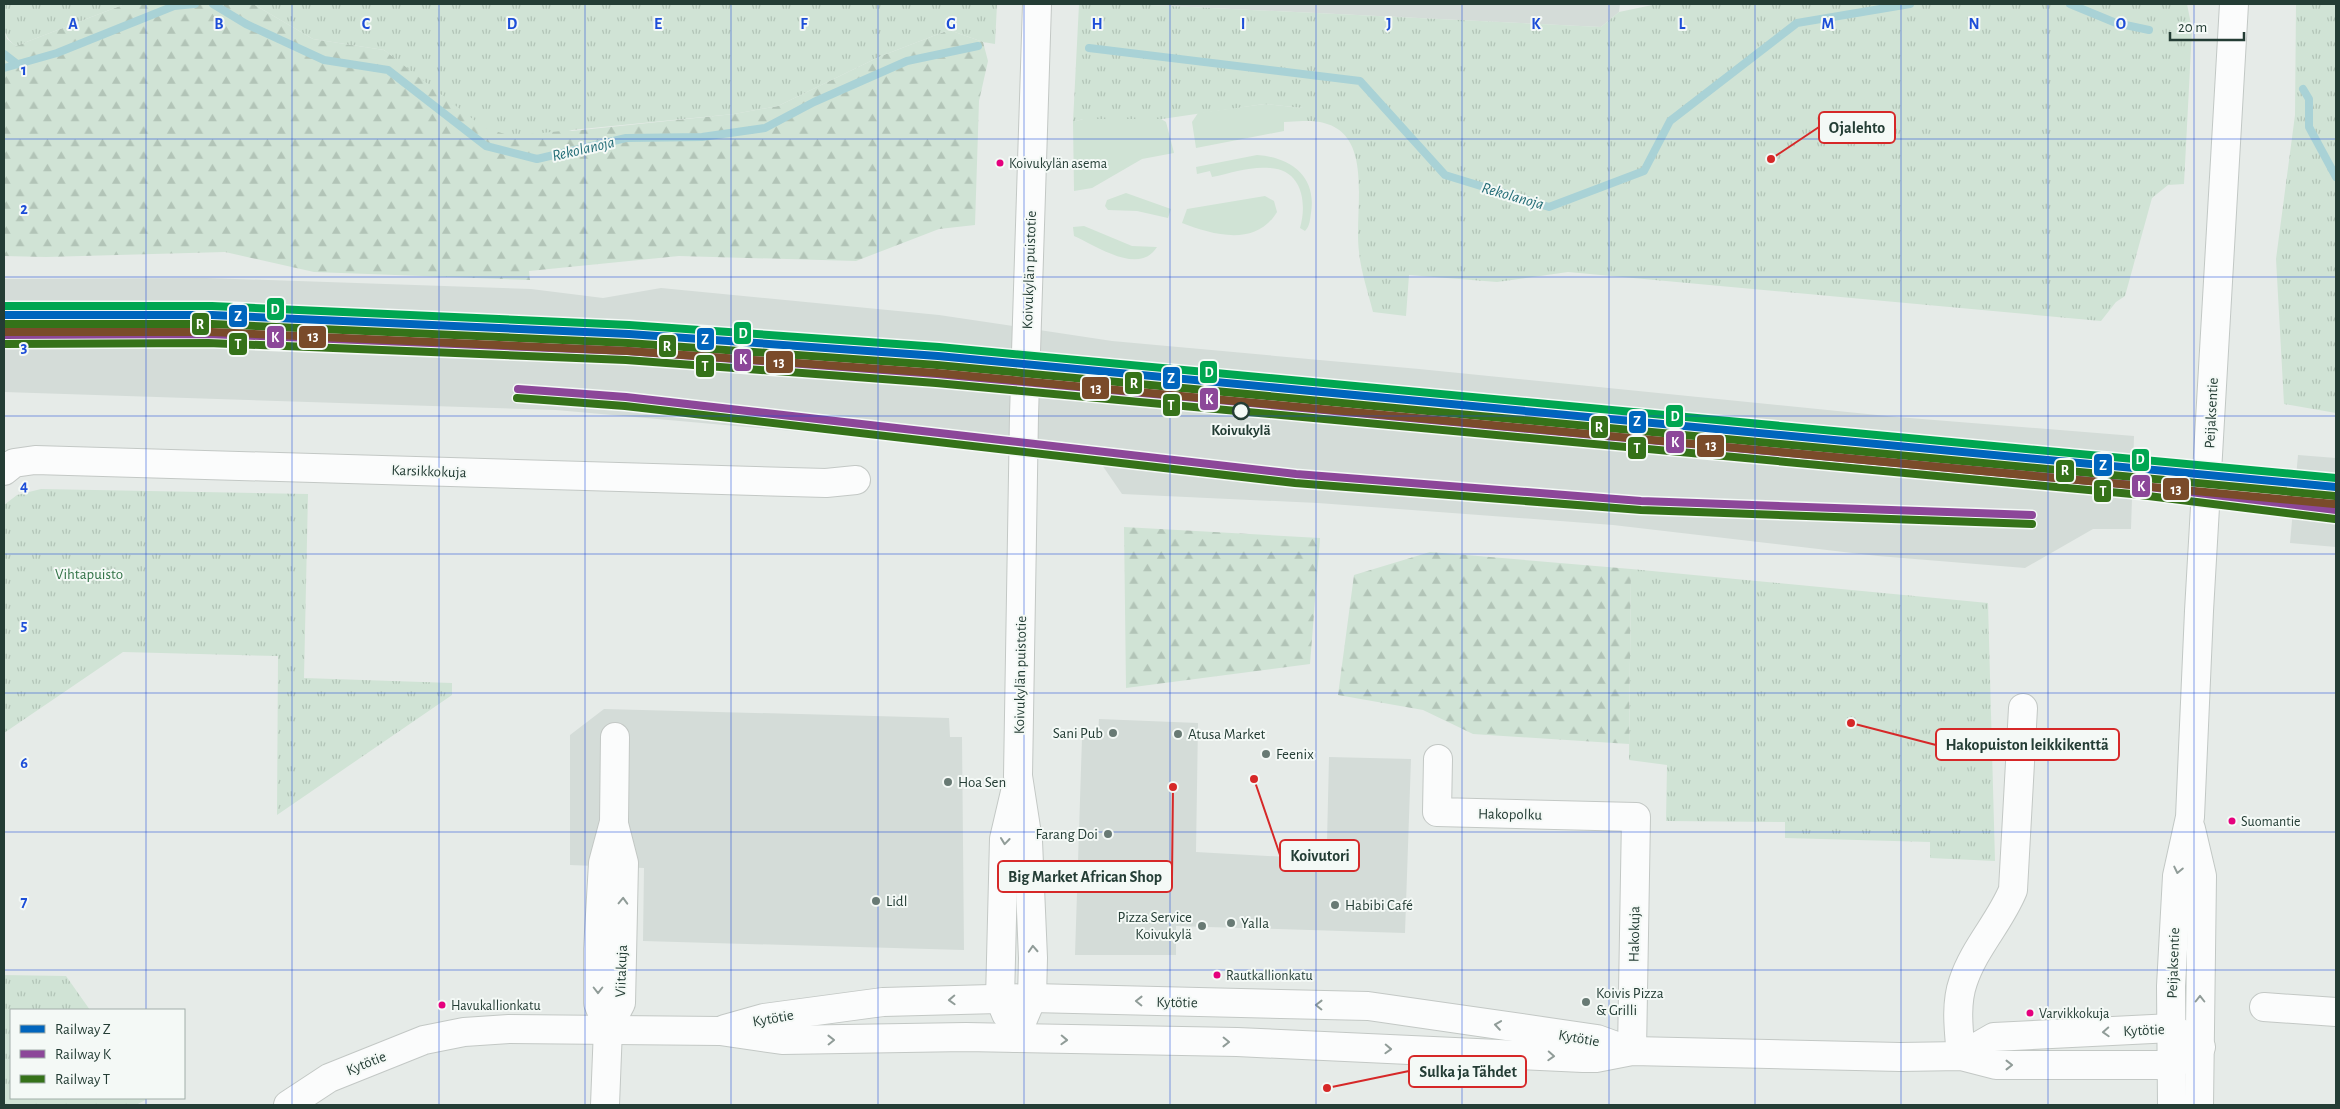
<svg xmlns="http://www.w3.org/2000/svg" width="2340" height="1109" viewBox="0 0 2340 1109" font-family="'Alegreya Sans',sans-serif">
  <defs>
    <pattern id="forest-firs" width="22" height="20" patternUnits="userSpaceOnUse" patternTransform="scale(1.25)"><rect width="22" height="20" fill="#d0e3d5"/><path d="M5 1l3.5 6h-7zM16 11l3.5 6h-7z" fill="#b2c4b7"/></pattern>
    <pattern id="park-tufts" width="24" height="20" patternUnits="userSpaceOnUse" patternTransform="scale(1.25)"><rect width="24" height="20" fill="#d0e3d5"/><path d="M3 7l-1-3M5 7V3M7 7l1-3M15 17l-1-3M17 17v-4M19 17l1-3" fill="none" stroke="#b2c4b7"/></pattern>
  </defs>
  <rect width="100%" height="100%" fill="#e6ebe8"/>
  <!-- built -->
  <g fill="#d4dcd8">
    <path d="M 1130,4 L 1620,4 L 1619,12 L 1601,27 Z"/>
    <path d="M 206,278 L 531,289 L 603,298 L 661,288 L 939,315 L 1112,341 L 1419,369 L 1897,417 L 2134,436 L 2131,529 L 2093,529 L 2025,568 L 1878,556 L 1613,525 L 1318,503 L 1122,494 L 1100,462 L 939,444 L 556,410 L 4,392 L 4,279 Z"/>
    <path d="M 2298,455 L 2336,458 L 2336,547 L 2290,543 Z"/>
    <path d="M 604,709 L 949,718 L 950,737 L 962,737 L 964,950 L 643,941 L 644,868 L 570,865 L 570,735 Z"/>
    <path d="M 1099,719 L 1198,723 L 1196,852 L 1306,858 L 1327,842 L 1329,757 L 1411,759 L 1405,933 L 1176,926 L 1176,955 L 1075,955 L 1082,738 L 1098,737 Z"/>
  </g>
  <!-- grass -->
  <g fill="#d0e3d5">
    <path d="M 1265,104 L 1303,108 L 1303,121 L 1284,122 L 1284,131 L 1196,148 L 1192,122 L 1198,113 Z"/>
    <path d="M 1158,117 L 1166,122 L 1174,153 L 1142,159 L 1092,188 L 1074,191 L 1073,122 L 1083,119 Z"/>
    <path d="M 1257,155 C 1290,157 1317,176 1311,213 C 1310,219 1310,226 1305,231 L 1300,228 C 1307,204 1303,170 1270,168 C 1251,166 1231,173 1212,177 L 1210,171 L 1197,174 L 1196,167 Z"/>
    <path d="M 1126,193 L 1171,209 L 1168,218 L 1137,211 L 1108,210 L 1105,206 L 1107,200 Z"/>
    <path d="M 1265,196 L 1274,201 L 1277,212 C 1256,247 1213,235 1182,223 L 1187,209 Z"/>
    <path d="M 1084,226 L 1132,246 L 1157,247 C 1139,276 1097,246 1074,236 L 1073,227 Z"/>
  </g>
  <!-- forest -->
  <g fill="url(#forest-firs)">
    <path d="M 125,4 L 253,4 L 313,39 L 384,50 L 434,87 L 572,131 L 734,114 L 778,106 L 881,56 L 949,30 L 983,42 L 988,61 L 979,101 L 975,225 L 939,229 L 856,261 L 679,256 L 529,271 L 530,280 L 314,272 L 225,252 L 46,257 L 4,256 L 4,31 L 7,39 L 16,46 Z"/>
    <path d="M 1124,527 L 1320,538 L 1310,664 L 1126,688 Z"/>
    <path d="M 1430,552 L 1631,569 L 1629,744 L 1473,734 L 1423,710 L 1338,695 L 1354,575 Z"/>
  </g>
  <!-- park -->
  <g fill="url(#park-tufts)">
    <path d="M 4,4 L 125,4 L 16,46 C 0,34 4,23 4,4 Z"/>
    <path d="M 253,4 L 997,4 L 995,44 L 983,42 L 949,30 L 881,56 L 778,106 L 734,114 L 511,136 L 483,127 L 384,50 L 313,39 Z"/>
    <path d="M 1079,4 L 1130,4 L 1601,27 L 1619,12 L 1657,4 L 2187,4 L 2192,29 L 2184,184 L 2168,185 L 2152,198 L 2125,296 L 2116,302 L 2101,321 L 1568,272 L 1497,282 L 1409,275 L 1406,316 L 1373,312 C 1368,292 1361,272 1359,252 C 1353,205 1380,118 1303,121 L 1303,108 L 1264,104 L 1162,119 L 1083,119 L 1073,122 Z"/>
    <path d="M 2296,4 L 2336,4 L 2336,413 L 2284,404 L 2276,259 L 2295,115 Z"/>
    <path d="M 41,489 L 308,494 L 304,678 L 452,683 L 452,695 L 277,815 L 278,656 L 123,652 L 4,733 L 4,505 L 17,495 Z"/>
    <path d="M 1631,569 L 1988,603 L 1995,861 L 1930,858 L 1930,842 L 1785,838 L 1785,822 L 1666,821 L 1667,765 L 1629,760 Z"/>
    <path d="M 4,975 L 66,976 L 90,1010 L 11,1010 L 11,1098 L 149,1098 L 136,1105 L 4,1105 Z"/>
  </g>
  <g fill="none" stroke-linecap="round" stroke-linejoin="round">
    <!-- stream -->
    <g stroke="#a9d2d6" stroke-width="8">
      <path d="M 213,4 L 246,24 L 324,60 L 388,70 L 486,146 L 537,159 L 626,138 L 702,137 L 765,128 L 814,102 L 907,61 L 978,46"/>
      <path d="M 2070,4 L 2116,23 L 2149,30"/>
      <path d="M 1089,48 L 1360,81 L 1445,175 L 1549,207 L 1644,171 L 1670,121 L 1797,23 L 1910,4"/>
      <path d="M 4,54 L 17,64"/>
      <path d="M 4,68 L 57,53 L 174,6 L 195,4"/>
      <path d="M 2303,89 L 2309,99 L 2309,127 L 2336,177"/>
    </g>
    <defs>
      <g id="minor">
        <path d="M 4,471 L 14,463 L 35,460 L 826,483 L 856,480"/>
        <path d="M 1438,759 L 1437,812 L 1636,817 L 1632,1051"/>
        <path d="M 2264,1007 L 2336,1012"/>
        <path d="M 608,1028 L 621,1003 L 624,863 L 614,824"/>
        <path d="M 1961,1056 C 1959,1032 1955,1005 1963,982 C 1974,948 2000,922 2013,890 L 2023,708"/>
        <path d="M 605,1105 L 608,1028 L 598,1003 L 598,949 L 603,863 L 614,822 L 615,737"/>
      </g>
      <g id="tertiary">
        <path d="M 1006,1014 L 1000,999 L 1004,839 L 1015,792"/>
        <path d="M 725,1029 L 764,1018 L 883,1002 L 1032,998 L 1368,1006 L 1597,1039 L 1630,1051"/>
        <path d="M 1015,1038 L 1032,998 L 1033,958 L 1028,841 L 1018,776 L 1024,415 L 1037,4"/>
        <path d="M 288,1105 L 329,1078 L 424,1040 L 464,1032 L 509,1029 L 720,1031 L 782,1040 L 966,1037 L 1237,1042 L 1583,1058 L 1596,1058 L 1632,1051 L 1900,1057 L 1961,1056 L 1996,1065 L 2173,1065 L 2201,1047 L 2172,1028 L 1994,1037 L 1961,1056"/>
      </g>
      <g id="secondary">
        <path d="M 2191,829 L 2202,876 L 2199,1105"/>
        <path d="M 2172,1105 L 2171,986 L 2177,876 L 2190,817 L 2199,611 L 2234,4"/>
      </g>
    </defs>
    <!-- minor casing -->
    <use href="#minor" stroke="#c3c8c5" stroke-width="30"/>
    <!-- tertiary casing -->
    <use href="#tertiary" stroke="#c3c8c5" stroke-width="30"/>
    <!-- secondary casing -->
    <use href="#secondary" stroke="#c2c8c5" stroke-width="30"/>
    <!-- minor -->
    <use href="#minor" stroke="#fbfcfc" stroke-width="28"/>
    <!-- tertiary -->
    <use href="#tertiary" stroke="#fbfcfc" stroke-width="28"/>
    <!-- secondary -->
    <use href="#secondary" stroke="#fbfcfc" stroke-width="28"/>
    <defs>
      <path id="rail-1" d="M 4,315 L 212,315 L 629,334 L 938,356 L 2336,487"/>
      <g id="rail-2">
        <path d="M 4,335 L 208,334 L 627,351 L 937,374 L 2133,485 L 2336,510"/>
        <path d="M 518,389 L 626,397 L 1296,474 L 1641,501 L 2032,515"/>
      </g>
      <g id="rail-3">
        <path d="M 4,344 L 208,343 L 626,360 L 936,383 L 2132,494 L 2335,519"/>
        <path d="M 517,398 L 625,406 L 1295,483 L 1641,510 L 2032,524"/>
      </g>
      <path id="rail-4" d="M 4,324 L 212,324 L 628,343 L 937,365 L 2335,496"/>
      <path id="rail-5" d="M 4,306 L 212,306 L 629,325 L 939,347 L 2336,478"/>
      <path id="rail-6" d="M 4,332 L 212,332 L 628,351 L 937,373 L 2334,504"/>
    </defs>
    <!-- rail-1 casing -->
    <use href="#rail-1" stroke="#f4f9f6" stroke-width="11"/>
    <!-- rail-2 casing -->
    <use href="#rail-2" stroke="#f4f9f6" stroke-width="11"/>
    <!-- rail-3 casing -->
    <use href="#rail-3" stroke="#f4f9f6" stroke-width="11"/>
    <!-- rail-4 casing -->
    <use href="#rail-4" stroke="#f4f9f6" stroke-width="11"/>
    <!-- rail-5 casing -->
    <use href="#rail-5" stroke="#f4f9f6" stroke-width="11"/>
    <!-- rail-6 casing -->
    <use href="#rail-6" stroke="#f4f9f6" stroke-width="11"/>
    <!-- rail-1 -->
    <use href="#rail-1" stroke="#0065bd" stroke-width="8"/>
    <!-- rail-2 -->
    <use href="#rail-2" stroke="#8c4799" stroke-width="8"/>
    <!-- rail-3 -->
    <use href="#rail-3" stroke="#357219" stroke-width="8"/>
    <!-- rail-4 -->
    <use href="#rail-4" stroke="#357219" stroke-width="8"/>
    <!-- rail-5 -->
    <use href="#rail-5" stroke="#00a651" stroke-width="8"/>
    <!-- rail-6 -->
    <use href="#rail-6" stroke="#7a4b2a" stroke-width="8"/>
  </g>
  <!-- one-way arrows -->
  <defs><path id="oneway-chevron" d="M-2-3.5L2.5 0L-2 3.5" fill="none" stroke-width="1.6" stroke-linecap="round" stroke-linejoin="round" transform="scale(1.25)"/></defs>
  <g stroke="#909c98">
    <use href="#oneway-chevron" transform="translate(1005 841) rotate(96)"/>
    <use href="#oneway-chevron" transform="translate(2178 870) rotate(102)"/>
    <use href="#oneway-chevron" transform="translate(623 901) rotate(-88)"/>
    <use href="#oneway-chevron" transform="translate(1033 949) rotate(-93)"/>
    <use href="#oneway-chevron" transform="translate(598 990) rotate(90)"/>
    <use href="#oneway-chevron" transform="translate(2200 999) rotate(-90)"/>
    <use href="#oneway-chevron" transform="translate(952 1000) rotate(178)"/>
    <use href="#oneway-chevron" transform="translate(1139 1001) rotate(-179)"/>
    <use href="#oneway-chevron" transform="translate(1319 1005) rotate(-179)"/>
    <use href="#oneway-chevron" transform="translate(1498 1025) rotate(-172)"/>
    <use href="#oneway-chevron" transform="translate(2106 1032) rotate(177)"/>
    <use href="#oneway-chevron" transform="translate(831 1040) rotate(-1)"/>
    <use href="#oneway-chevron" transform="translate(1064 1040) rotate(2)"/>
    <use href="#oneway-chevron" transform="translate(1226 1042) rotate(1)"/>
    <use href="#oneway-chevron" transform="translate(1388 1049) rotate(2)"/>
    <use href="#oneway-chevron" transform="translate(1551 1056) rotate(3)"/>
    <use href="#oneway-chevron" transform="translate(2009 1065)"/>
  </g>
  <!-- grid -->
  <path fill="none" stroke="#1d4ed8" stroke-width="1" stroke-opacity="0.55" d="M 146,4 L 146,1010M 292,4 L 292,1105M 439,4 L 439,1105M 585,4 L 585,1105M 731,4 L 731,1105M 878,4 L 878,1105M 1024,4 L 1024,1105M 1170,4 L 1170,1105M 1316,4 L 1316,1105M 1462,4 L 1462,1105M 1609,4 L 1609,1105M 1755,4 L 1755,1105M 1901,4 L 1901,1105M 2048,4 L 2048,1105M 2194,4 L 2194,1105M 4,139 L 2336,139M 4,277 L 2336,277M 4,416 L 2336,416M 4,554 L 2336,554M 4,693 L 2336,693M 4,832 L 2336,832M 4,970 L 2336,970M 146,1098 L 146,1105"/>
  <!-- markers -->
  <g fill="#e5007d" stroke="#f4f9f6" stroke-width="2">
    <circle cx="1000" cy="163" r="4.5"/>
    <circle cx="2232" cy="821" r="4.5"/>
    <circle cx="1217" cy="975" r="4.5"/>
    <circle cx="442" cy="1005" r="4.5"/>
    <circle cx="2030" cy="1013" r="4.5"/>
  </g>
  <circle fill="#f4f9f6" stroke="#243d35" stroke-width="2.5" cx="1241" cy="411" r="8"/>
  <g fill="#687a74" stroke="#f4f9f6" stroke-width="2">
    <circle cx="1113" cy="733" r="5"/>
    <circle cx="1178" cy="734" r="5"/>
    <circle cx="1266" cy="754" r="5"/>
    <circle cx="948" cy="782" r="5"/>
    <circle cx="1108" cy="834" r="5"/>
    <circle cx="876" cy="901" r="5"/>
    <circle cx="1335" cy="905" r="5"/>
    <circle cx="1231" cy="923" r="5"/>
    <circle cx="1202" cy="926" r="5"/>
    <circle cx="1586" cy="1002" r="5"/>
  </g>
  <g text-anchor="middle" stroke-width="4" stroke-linejoin="round" paint-order="stroke">
    <!-- bus labels -->
    <g font-size="14" fill="#243d35" stroke="#f4f9f6" text-anchor="start">
      <text x="1009" y="168">Koivukylän asema</text>
      <text x="2241" y="826">Suomantie</text>
      <text x="1226" y="980">Rautkallionkatu</text>
      <text x="451" y="1010">Havukallionkatu</text>
      <text x="2039" y="1018">Varvikkokuja</text>
    </g>
    <!-- street labels -->
    <g font-size="15" fill="#243d35" stroke="#f4f9f6">
      <text transform="translate(1029 270) rotate(-88)" y="5">Koivukylän puistotie</text>
      <text transform="translate(2211 413) rotate(-87)" y="5">Peijaksentie</text>
      <text transform="translate(429 471) rotate(2)" y="5">Karsikkokuja</text>
      <text transform="translate(1020 675) rotate(-89)" y="5">Koivukylän puistotie</text>
      <text transform="translate(1510 814) rotate(1)" y="5">Hakopolku</text>
      <text transform="translate(1634 934) rotate(-89)" y="5">Hakokuja</text>
      <text transform="translate(2173 963) rotate(-88)" y="5">Peijaksentie</text>
      <text transform="translate(621 971) rotate(-88)" y="5">Viitakuja</text>
      <text transform="translate(1177 1002) rotate(1)" y="5">Kytötie</text>
      <text transform="translate(773 1018) rotate(-10)" y="5">Kytötie</text>
      <text transform="translate(2144 1030) rotate(-3)" y="5">Kytötie</text>
      <text transform="translate(1579 1038) rotate(10)" y="5">Kytötie</text>
      <text transform="translate(366 1063) rotate(-22)" y="5">Kytötie</text>
    </g>
    <!-- stop labels -->
    <g font-size="15" font-weight="bold" fill="#243d35" stroke="#f4f9f6">
      <text x="1241" y="435">Koivukylä</text>
    </g>
    <!-- park labels -->
    <g font-size="15" fill="#317246" stroke="#f4f9f6">
      <text x="89" y="579">Vihtapuisto</text>
    </g>
    <!-- poi labels -->
    <g font-size="15" fill="#243d35" stroke="#f4f9f6" text-anchor="start">
      <text x="1103" y="738" text-anchor="end">Sani Pub</text>
      <text x="1188" y="739">Atusa Market</text>
      <text x="1276" y="759">Feenix</text>
      <text x="958" y="787">Hoa Sen</text>
      <text x="1098" y="839" text-anchor="end">Farang Doi</text>
      <text x="886" y="906">Lidl</text>
      <text x="1345" y="910">Habibi Café</text>
      <text x="1192" y="922" text-anchor="end">Pizza Service<tspan x="1192" dy="17">Koivukylä</tspan></text>
      <text x="1241" y="928">Yalla</text>
      <text x="1596" y="998">Koivis Pizza<tspan x="1596" dy="17">&amp; Grilli</tspan></text>
    </g>
    <!-- water labels -->
    <g font-size="16" font-style="italic" fill="#226c76" stroke="#f4f9f6">
      <text transform="translate(583 148) rotate(-13)" y="6">Rekolanoja</text>
      <text transform="translate(1513 195) rotate(16)" y="6">Rekolanoja</text>
    </g>
  </g>
  <g font-size="16" text-anchor="middle" font-weight="bold" fill="#1d4ed8" stroke="#f4f9f6" stroke-width="4" stroke-linejoin="round" paint-order="stroke">
    <text x="73" y="29">A</text>
    <text x="219" y="29">B</text>
    <text x="366" y="29">C</text>
    <text x="512" y="29">D</text>
    <text x="658" y="29">E</text>
    <text x="804" y="29">F</text>
    <text x="951" y="29">G</text>
    <text x="1097" y="29">H</text>
    <text x="1243" y="29">I</text>
    <text x="1389" y="29">J</text>
    <text x="1536" y="29">K</text>
    <text x="1682" y="29">L</text>
    <text x="1828" y="29">M</text>
    <text x="1974" y="29">N</text>
    <text x="2121" y="29">O</text>
    <text x="24" y="75">1</text>
    <text x="24" y="214">2</text>
    <text x="24" y="352">3</text>
    <text x="24" y="491">4</text>
    <text x="24" y="630">5</text>
    <text x="24" y="768">6</text>
    <text x="24" y="907">7</text>
  </g>
  <!-- callouts -->
  <path fill="none" stroke="#d62828" stroke-width="2" d="M1771 159L1819 127M1851 723L1936 745M1254 779L1280 855M1173 787L1172 877M1327 1088L1409 1071"/>
  <g fill="#d62828" stroke="#f4f9f6" stroke-width="2">
    <circle cx="1771" cy="159" r="5"/>
    <circle cx="1851" cy="723" r="5"/>
    <circle cx="1254" cy="779" r="5"/>
    <circle cx="1173" cy="787" r="5"/>
    <circle cx="1327" cy="1088" r="5"/>
  </g>
  <g fill="#f4f9f6" stroke="#d62828" stroke-width="2">
    <rect x="1819" y="112" width="76" height="31" rx="5"/>
    <rect x="1936" y="729" width="183" height="31" rx="5"/>
    <rect x="1280" y="840" width="79" height="31" rx="5"/>
    <rect x="998" y="861" width="174" height="31" rx="5"/>
    <rect x="1409" y="1056" width="117" height="31" rx="5"/>
  </g>
  <g font-size="16" text-anchor="middle" font-weight="bold" fill="#243d35">
    <text x="1857" y="133">Ojalehto</text>
    <text x="2027" y="750">Hakopuiston leikkikenttä</text>
    <text x="1320" y="861">Koivutori</text>
    <text x="1085" y="882">Big Market African Shop</text>
    <text x="1468" y="1077">Sulka ja Tähdet</text>
  </g>
  <g stroke="#f4f9f6" stroke-width="2">
    <rect x="266" y="297" width="19" height="24" rx="5" fill="#00a651"/>
    <rect x="228" y="304" width="20" height="24" rx="5" fill="#0065bd"/>
    <rect x="191" y="312" width="19" height="24" rx="5" fill="#357219"/>
    <rect x="733" y="321" width="19" height="24" rx="5" fill="#00a651"/>
    <rect x="298" y="325" width="29" height="24" rx="5" fill="#7a4b2a"/>
    <rect x="266" y="325" width="19" height="24" rx="5" fill="#8c4799"/>
    <rect x="696" y="327" width="19" height="24" rx="5" fill="#0065bd"/>
    <rect x="228" y="332" width="20" height="24" rx="5" fill="#357219"/>
    <rect x="658" y="334" width="19" height="24" rx="5" fill="#357219"/>
    <rect x="733" y="348" width="19" height="24" rx="5" fill="#8c4799"/>
    <rect x="765" y="350" width="29" height="24" rx="5" fill="#7a4b2a"/>
    <rect x="695" y="354" width="20" height="24" rx="5" fill="#357219"/>
    <rect x="1199" y="360" width="19" height="24" rx="5" fill="#00a651"/>
    <rect x="1162" y="366" width="19" height="24" rx="5" fill="#0065bd"/>
    <rect x="1124" y="371" width="19" height="24" rx="5" fill="#357219"/>
    <rect x="1081" y="376" width="29" height="24" rx="5" fill="#7a4b2a"/>
    <rect x="1199" y="387" width="20" height="24" rx="5" fill="#8c4799"/>
    <rect x="1162" y="393" width="19" height="24" rx="5" fill="#357219"/>
    <rect x="1665" y="404" width="19" height="24" rx="5" fill="#00a651"/>
    <rect x="1628" y="410" width="19" height="24" rx="5" fill="#0065bd"/>
    <rect x="1590" y="415" width="19" height="24" rx="5" fill="#357219"/>
    <rect x="1665" y="430" width="20" height="24" rx="5" fill="#8c4799"/>
    <rect x="1696" y="434" width="29" height="24" rx="5" fill="#7a4b2a"/>
    <rect x="1627" y="436" width="20" height="24" rx="5" fill="#357219"/>
    <rect x="2131" y="448" width="19" height="24" rx="5" fill="#00a651"/>
    <rect x="2093" y="453" width="20" height="24" rx="5" fill="#0065bd"/>
    <rect x="2055" y="459" width="20" height="24" rx="5" fill="#357219"/>
    <rect x="2131" y="474" width="20" height="24" rx="5" fill="#8c4799"/>
    <rect x="2162" y="477" width="28" height="24" rx="5" fill="#7a4b2a"/>
    <rect x="2093" y="479" width="19" height="24" rx="5" fill="#357219"/>
  </g>
  <g font-size="14" text-anchor="middle" font-weight="bold" fill="#fff">
    <text x="275" y="314">D</text>
    <text x="238" y="321">Z</text>
    <text x="200" y="329">R</text>
    <text x="743" y="338">D</text>
    <text x="313" y="341">13</text>
    <text x="275" y="342">K</text>
    <text x="705" y="344">Z</text>
    <text x="238" y="349">T</text>
    <text x="667" y="351">R</text>
    <text x="743" y="364">K</text>
    <text x="779" y="367">13</text>
    <text x="705" y="371">T</text>
    <text x="1209" y="377">D</text>
    <text x="1171" y="383">Z</text>
    <text x="1134" y="388">R</text>
    <text x="1096" y="393">13</text>
    <text x="1209" y="404">K</text>
    <text x="1171" y="410">T</text>
    <text x="1675" y="421">D</text>
    <text x="1637" y="426">Z</text>
    <text x="1599" y="432">R</text>
    <text x="1675" y="447">K</text>
    <text x="1711" y="450">13</text>
    <text x="1637" y="453">T</text>
    <text x="2140" y="464">D</text>
    <text x="2103" y="470">Z</text>
    <text x="2065" y="475">R</text>
    <text x="2141" y="491">K</text>
    <text x="2176" y="494">13</text>
    <text x="2103" y="496">T</text>
  </g>
  <!-- border -->
  <rect width="2340" height="1109" fill="none" stroke="#243d35" stroke-width="10"/>
  <!-- legend -->
  <rect x="10" y="1009" width="175" height="90" fill="#f4f9f6" stroke="#a1aea9"/>
  <rect x="20" y="1025" width="25" height="8" fill="#0065bd" stroke="#a1aea9"/>
  <text x="55" y="1034" font-size="15" fill="#243d35">Railway Z</text>
  <rect x="20" y="1050" width="25" height="8" fill="#8c4799" stroke="#a1aea9"/>
  <text x="55" y="1059" font-size="15" fill="#243d35">Railway K</text>
  <rect x="20" y="1075" width="25" height="8" fill="#357219" stroke="#a1aea9"/>
  <text x="55" y="1084" font-size="15" fill="#243d35">Railway T</text>
  <!-- scale -->
  <path d="M2170 32v8h74v-8" fill="none" stroke="#243d35" stroke-width="2.5"/>
  <text x="2178" y="32" font-size="15" fill="#243d35" stroke="#f4f9f6" stroke-width="4" paint-order="stroke">20 m</text>
</svg>
